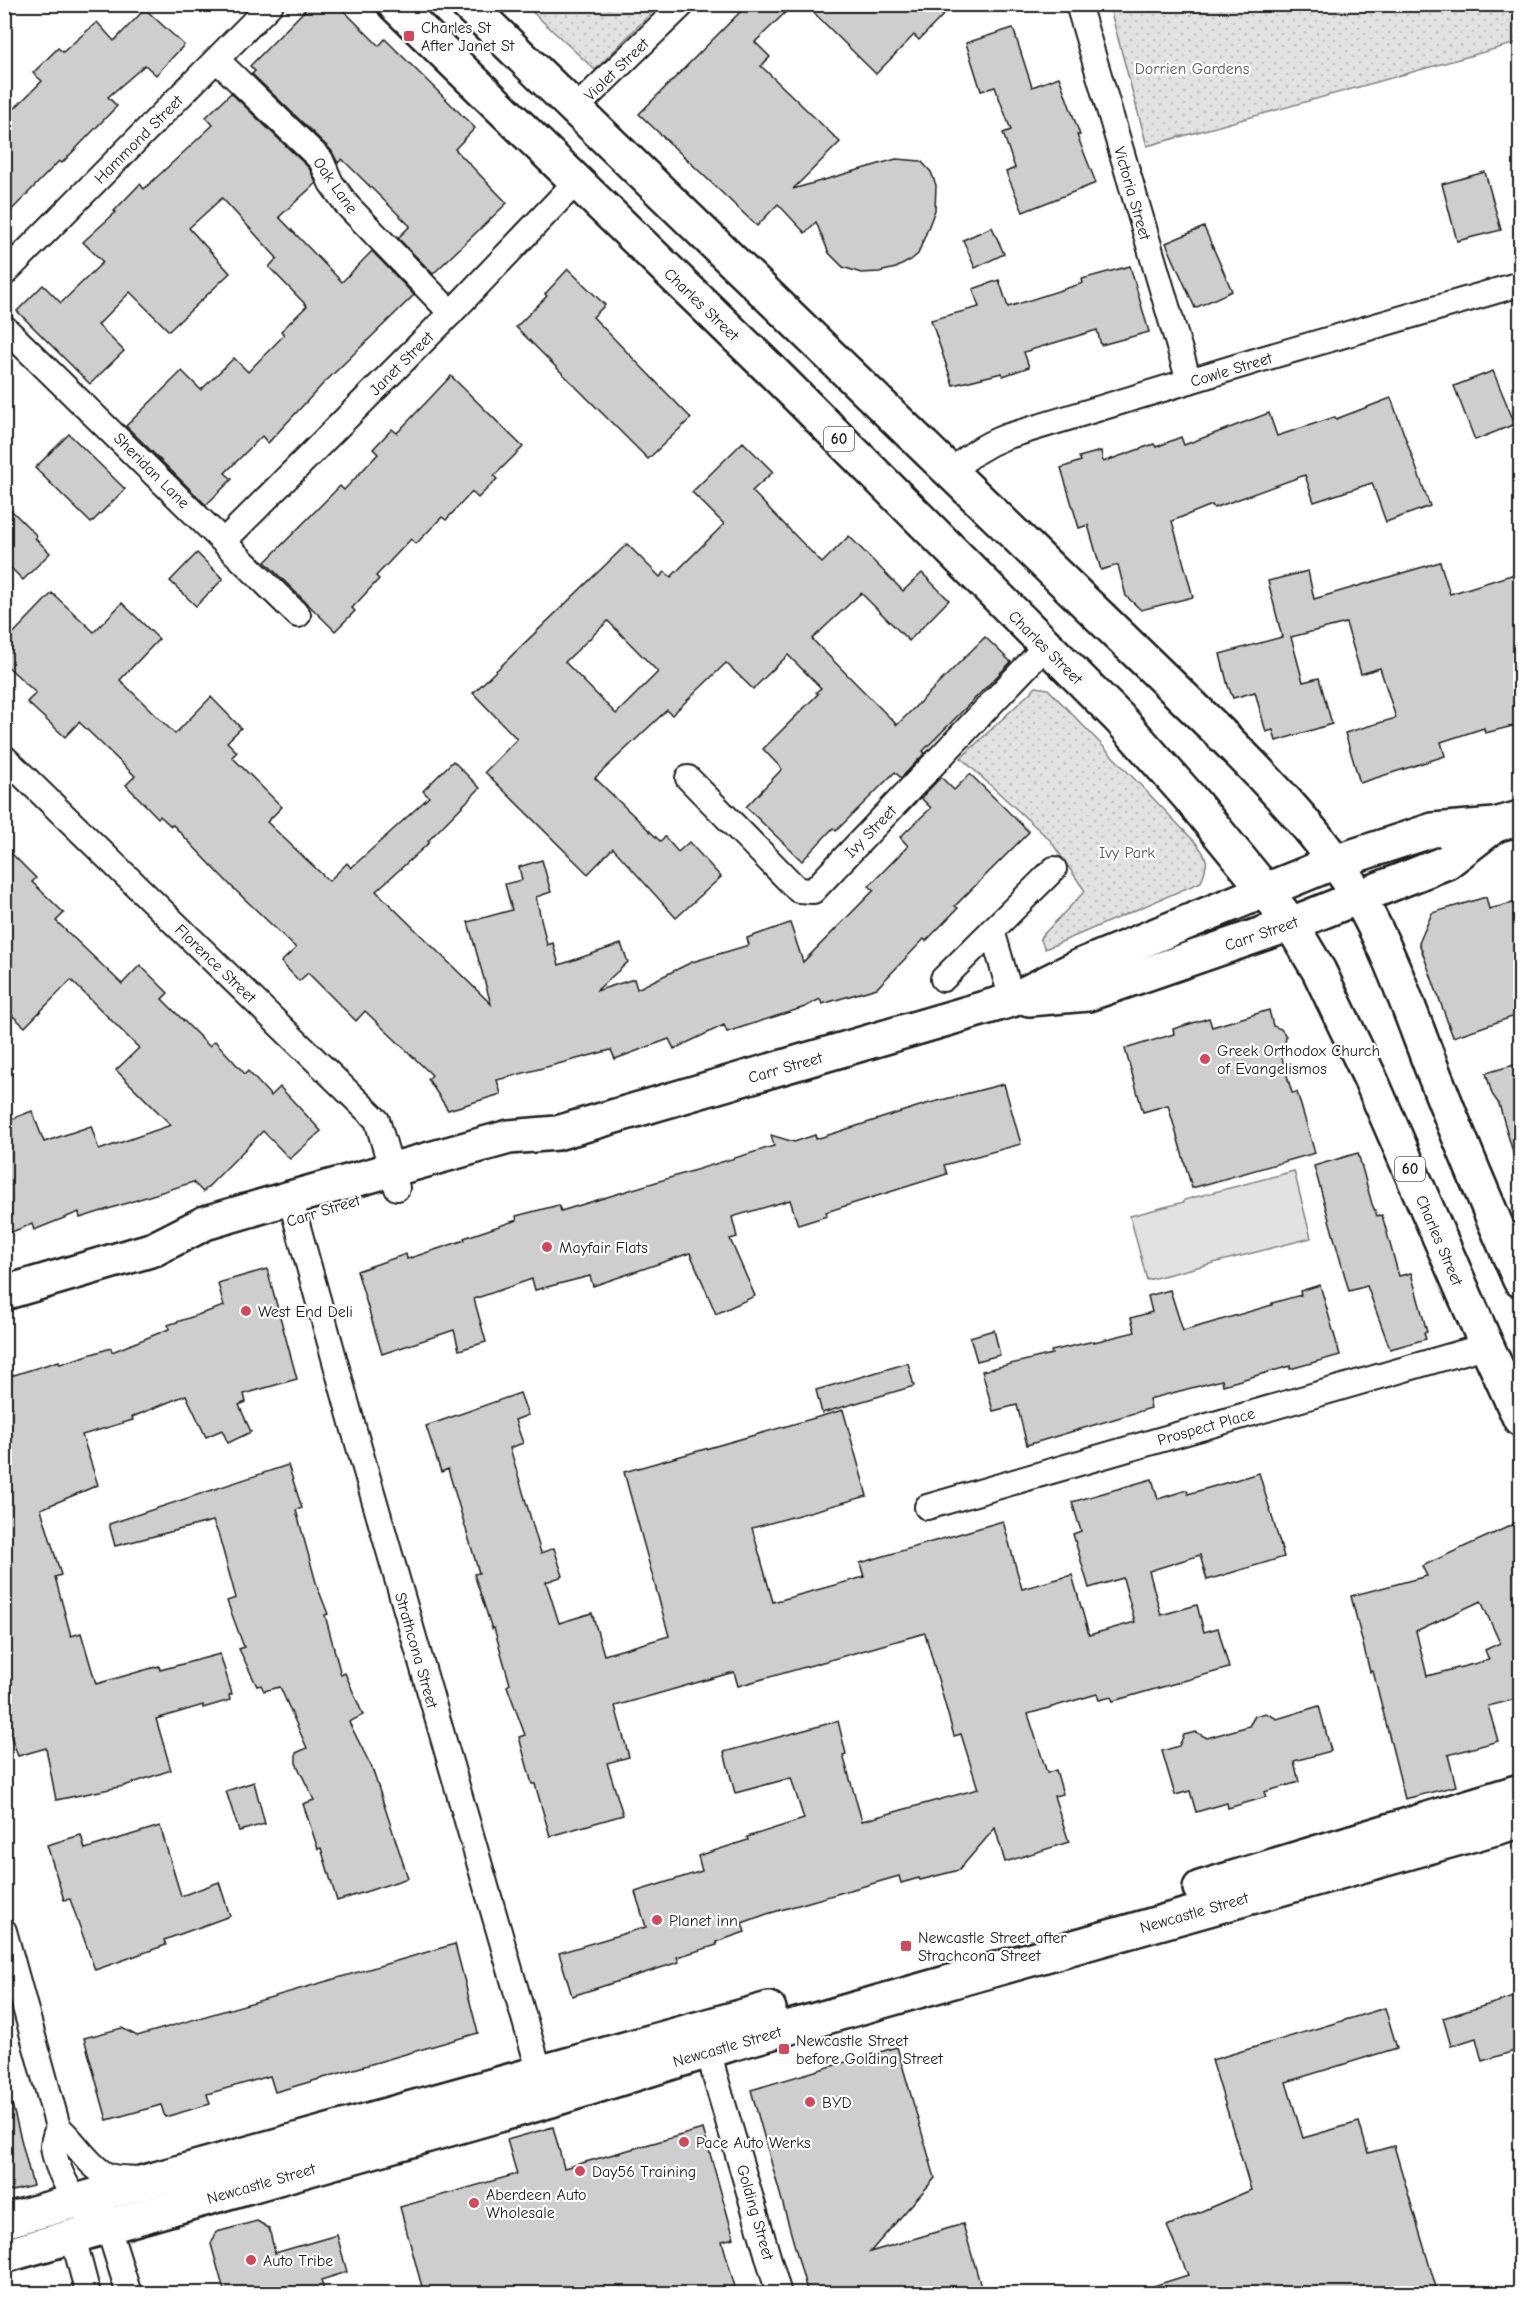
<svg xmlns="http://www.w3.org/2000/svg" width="1525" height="2298" viewBox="0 0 1525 2298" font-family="'Comic Neue',sans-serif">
  <defs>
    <pattern id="park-dots" width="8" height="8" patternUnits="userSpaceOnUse" patternTransform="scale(1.5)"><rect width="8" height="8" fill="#e2e2e2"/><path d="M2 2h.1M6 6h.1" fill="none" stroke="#c1c1c1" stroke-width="1.8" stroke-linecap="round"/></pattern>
  </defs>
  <rect width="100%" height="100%" fill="#fff"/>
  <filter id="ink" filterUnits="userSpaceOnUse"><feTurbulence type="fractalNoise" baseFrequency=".0167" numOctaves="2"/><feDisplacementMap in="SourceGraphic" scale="12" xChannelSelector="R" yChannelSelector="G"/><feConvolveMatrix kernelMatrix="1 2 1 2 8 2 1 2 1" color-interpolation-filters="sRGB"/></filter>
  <g filter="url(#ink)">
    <!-- grass -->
    <path fill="#e2e2e2" stroke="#7f7f7f" stroke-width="1.5" d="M 1294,1171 L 1311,1238 L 1147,1280 L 1130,1216 L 1184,1202 L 1184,1200 Z"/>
    <!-- park -->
    <g fill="url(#park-dots)" stroke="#7f7f7f" stroke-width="1.5">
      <path d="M 525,5 L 659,5 L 595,70 Z"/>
      <path d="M 1109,5 L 1520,5 L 1520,42 L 1147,146 Z"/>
      <path d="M 1036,687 L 1048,689 L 1196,843 C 1210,860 1208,863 1201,882 L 1045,949 L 1040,938 L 1085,891 L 1050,840 L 961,758 Z"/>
    </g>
    <!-- building -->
    <g fill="#cecece" stroke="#1c1c1c" stroke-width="1.5" fill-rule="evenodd">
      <path d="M 311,4 L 337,4 L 379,46 L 385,39 L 475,128 L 455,149 L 507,203 L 433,274 L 398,238 L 410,226 L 342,159 L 338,163 L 331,150 L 252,74 L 255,71 L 250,66 Z"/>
      <path d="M 748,4 L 794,4 L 755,42 L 770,57 L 761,66 L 840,142 L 793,189 L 896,159 L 921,161 L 931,172 L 936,185 L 935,210 L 918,254 L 911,260 L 896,268 L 879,272 L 861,273 L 843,267 L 829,253 L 816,222 L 805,233 L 778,204 L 757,226 L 639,114 Z"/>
      <path d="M 805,4 L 954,4 L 919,40 L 914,35 L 876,74 Z"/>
      <path d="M 145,9 L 184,45 L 156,75 L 145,65 L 108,97 L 117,106 L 62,163 L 59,161 L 4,218 L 4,119 L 42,81 L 33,73 L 58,48 L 63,52 L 97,22 L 114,41 Z"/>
      <path d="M 1013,28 L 1032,87 L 1059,77 L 1080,135 L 1077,135 L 1096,183 L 1023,212 L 1006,172 L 1015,168 L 1003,133 L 1011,130 L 995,87 L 981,91 L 966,43 Z"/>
      <path d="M 231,93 L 309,168 L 316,183 L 279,217 L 342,282 L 372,251 L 414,295 L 322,385 L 268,443 L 262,436 L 225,473 L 232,479 L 206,505 L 126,426 L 182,371 L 201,390 L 234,358 L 248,372 L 284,335 L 281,331 L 307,306 L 269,267 L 277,258 L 222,198 L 189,228 L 230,273 L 169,331 L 130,292 L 98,325 L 124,351 L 90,384 L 17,311 L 43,285 L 61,303 L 103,262 L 83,242 L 116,212 L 114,211 L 140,184 L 144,189 L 213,125 L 206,117 Z"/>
      <path d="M 1485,172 L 1501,230 L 1457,241 L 1442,184 Z"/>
      <path d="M 992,227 L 1004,254 L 975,268 L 963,240 Z"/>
      <path d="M 1204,227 L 1232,291 L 1195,308 L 1166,243 Z"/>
      <path d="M 1130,266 L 1149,332 L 1101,345 L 1097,330 L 1024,352 L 1029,367 L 1003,376 L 1002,373 L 953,385 L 931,320 L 979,307 L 973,289 L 999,280 L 1008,307 L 1083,283 L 1082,279 Z"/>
      <path d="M 568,269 L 605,305 L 593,317 L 691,418 L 648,459 L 516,327 L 547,296 L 545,294 Z"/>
      <path d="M 1493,371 L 1515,424 L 1475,440 L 1454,386 Z"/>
      <path d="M 451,376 L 523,447 L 494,476 L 497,479 L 478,498 L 472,492 L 446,520 L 442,517 L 416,544 L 411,539 L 376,576 L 379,579 L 352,608 L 355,611 L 335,631 L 265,562 L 340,486 L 344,490 L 378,454 L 373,449 L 392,429 L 397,433 Z"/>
      <path d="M 1391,398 L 1430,506 L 1386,522 L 1372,483 L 1314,502 L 1305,475 L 1214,508 L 1212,505 L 1172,521 L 1193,597 L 1141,610 L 1126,596 L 1118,565 L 1101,570 L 1088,525 L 1079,528 L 1061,468 L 1081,461 L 1079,457 L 1101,451 L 1103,462 L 1154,444 L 1156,447 L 1181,437 L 1184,445 L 1269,413 L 1277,436 L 1335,417 L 1336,419 Z"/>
      <path d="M 69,434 L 125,489 L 91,523 L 35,468 Z"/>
      <path d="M 743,442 L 773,472 L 752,491 L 822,563 L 849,536 L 903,591 L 922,573 L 949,600 L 909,641 L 861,593 L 812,639 L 897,725 L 985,637 L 1011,662 L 923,751 L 925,753 L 901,778 L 895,772 L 836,831 L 833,828 L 802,861 L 746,807 L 782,769 L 763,749 L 818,694 L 816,692 L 821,688 L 788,655 L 753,689 L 726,663 L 672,715 L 667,710 L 595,778 L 660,841 L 665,837 L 678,852 L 689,842 L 721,877 L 676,918 L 613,848 L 588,874 L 485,772 L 517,739 L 473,693 L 627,544 L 660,577 L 665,572 L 671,577 L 724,524 L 692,492 ZM 608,621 L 658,672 L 616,714 L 565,662 Z"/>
      <path d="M 4,503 L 37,536 L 35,538 L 50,553 L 23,580 L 4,561 Z"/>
      <path d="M 197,553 L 223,579 L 196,606 L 170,581 Z"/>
      <path d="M 1440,562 L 1450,594 L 1521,572 L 1521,724 L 1485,733 L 1484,728 L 1441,742 L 1445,756 L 1360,783 L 1345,733 L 1396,718 L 1380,668 L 1361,674 L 1346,623 L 1291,637 L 1303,682 L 1319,678 L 1332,724 L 1276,741 L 1273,730 L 1266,732 L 1255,692 L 1233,698 L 1228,686 L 1220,654 L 1282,637 L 1268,581 L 1308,571 L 1314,599 Z"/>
      <path d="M 52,593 L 94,632 L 122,603 L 159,639 L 120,680 L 175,734 L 211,697 L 241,728 L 227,742 L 237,752 L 232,757 L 282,807 L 267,822 L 329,881 L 347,863 L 351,868 L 429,797 L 423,791 L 453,761 L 480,788 L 428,841 L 430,842 L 376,891 L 491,1004 L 468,922 L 512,910 L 505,884 L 522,880 L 519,867 L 542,860 L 551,892 L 536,897 L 547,945 L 553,943 L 559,965 L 621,944 L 628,962 L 596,991 L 634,979 L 637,989 L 692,962 L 749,945 L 747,938 L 790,923 L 803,962 L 874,890 L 869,886 L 908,846 L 900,837 L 931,808 L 921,798 L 941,777 L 954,790 L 970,774 L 1029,832 L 955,906 L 958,908 L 926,941 L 924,939 L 877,988 L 822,1004 L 820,999 L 805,1007 L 727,1032 L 724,1025 L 674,1049 L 669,1039 L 615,1059 L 611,1050 L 497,1080 L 501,1094 L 448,1110 L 428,1079 L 432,1075 L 365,1011 L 356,1021 L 308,973 L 299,981 L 281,962 L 296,948 L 230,885 L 173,825 L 171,826 L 160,816 L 158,818 L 126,785 L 135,776 L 79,722 L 65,737 L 27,702 L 36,693 L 4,663 L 4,643 Z"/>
      <path d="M 4,846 L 36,878 L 32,882 L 64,913 L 56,921 L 122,984 L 140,965 L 168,993 L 162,999 L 209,1046 L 215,1041 L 245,1074 L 248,1071 L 271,1096 L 280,1087 L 321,1131 L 290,1159 L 263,1131 L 203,1192 L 193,1182 L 80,1218 L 79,1212 L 34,1230 L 32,1224 L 4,1235 L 4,1122 L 32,1111 L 44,1142 L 91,1126 L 99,1150 L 171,1125 L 116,1070 L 139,1048 L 71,980 L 25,1027 L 4,1008 Z"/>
      <path d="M 1486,897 L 1489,909 L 1521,901 L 1521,1014 L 1453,1037 L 1419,943 L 1432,913 Z"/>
      <path d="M 1269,1010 L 1273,1026 L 1281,1029 L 1286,1036 L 1285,1044 L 1280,1051 L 1292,1093 L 1297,1092 L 1315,1153 L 1192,1188 L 1168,1105 L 1143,1112 L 1125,1049 L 1174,1034 L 1173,1029 L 1209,1018 L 1212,1027 Z"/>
      <path d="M 1521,1063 L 1521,1155 L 1514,1156 L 1499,1104 L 1492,1094 L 1486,1073 Z"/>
      <path d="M 1004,1084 L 1021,1144 L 944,1165 L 947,1174 L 826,1212 L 827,1216 L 798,1225 L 790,1200 L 732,1217 L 737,1237 L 730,1239 L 755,1296 L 716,1314 L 690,1253 L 593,1286 L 590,1276 L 535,1290 L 532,1279 L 474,1299 L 486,1342 L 459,1350 L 454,1330 L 382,1354 L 357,1271 L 406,1254 L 407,1259 L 465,1240 L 464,1238 L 517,1220 L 516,1216 L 559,1205 L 561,1211 L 774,1146 L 771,1135 L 794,1142 L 815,1135 L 816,1139 L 926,1104 Z"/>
      <path d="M 1358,1153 L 1372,1204 L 1377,1216 L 1382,1215 L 1399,1276 L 1411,1273 L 1427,1332 L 1424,1333 L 1426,1339 L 1390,1349 L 1367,1286 L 1349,1291 L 1314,1166 Z"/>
      <path d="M 267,1269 L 297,1379 L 244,1394 L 246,1402 L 239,1405 L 251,1432 L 228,1443 L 222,1430 L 206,1437 L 186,1395 L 132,1417 L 133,1420 L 82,1435 L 98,1485 L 41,1509 L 61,1575 L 55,1577 L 71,1636 L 81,1633 L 96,1684 L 159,1666 L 160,1670 L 220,1654 L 232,1694 L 229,1695 L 230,1700 L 203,1708 L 203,1705 L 156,1719 L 171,1770 L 124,1786 L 56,1800 L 46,1748 L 18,1756 L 4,1717 L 4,1709 L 12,1706 L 4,1680 L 4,1378 L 59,1361 L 60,1364 L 111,1348 L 112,1352 L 169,1329 L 168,1325 L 224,1306 L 218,1283 Z"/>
      <path d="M 1320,1285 L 1340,1355 L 1290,1369 L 1290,1366 L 1223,1385 L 1222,1380 L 1149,1399 L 1151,1408 L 1027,1445 L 1017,1405 L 993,1411 L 982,1371 L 1052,1354 L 1051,1351 L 1094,1341 L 1094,1342 L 1135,1332 L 1131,1318 L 1152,1312 L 1148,1296 L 1170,1290 L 1183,1331 L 1272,1305 L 1272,1303 L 1301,1295 L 1300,1291 Z"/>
      <path d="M 994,1330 L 1000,1355 L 977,1361 L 970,1337 Z"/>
      <path d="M 908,1363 L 914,1386 L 822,1413 L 816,1390 Z"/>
      <path d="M 520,1393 L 528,1415 L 515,1420 L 523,1443 L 510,1448 L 541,1553 L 554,1548 L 563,1576 L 546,1582 L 559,1623 L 592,1613 L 604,1655 L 669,1636 L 624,1472 L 843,1410 L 867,1496 L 752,1528 L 773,1602 L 864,1577 L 860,1563 L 1003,1521 L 1022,1589 L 1072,1575 L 1089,1635 L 1135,1622 L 1123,1578 L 1089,1588 L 1073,1534 L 1081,1531 L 1072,1502 L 1152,1479 L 1158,1499 L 1187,1490 L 1188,1494 L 1259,1473 L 1284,1557 L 1207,1580 L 1200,1555 L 1149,1571 L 1161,1615 L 1197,1605 L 1204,1632 L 1218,1628 L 1229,1668 L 1113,1701 L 1111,1697 L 1099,1700 L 1097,1694 L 1028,1714 L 1047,1773 L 1056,1770 L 1063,1794 L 1054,1796 L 1069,1842 L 1005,1862 L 995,1828 L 959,1870 L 920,1880 L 919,1878 L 901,1883 L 899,1876 L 767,1914 L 742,1923 L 745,1932 L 716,1942 L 717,1945 L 677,1957 L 679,1962 L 572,1996 L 559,1953 L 646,1927 L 635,1892 L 702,1871 L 698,1856 L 748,1840 L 747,1837 L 804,1819 L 791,1778 L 735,1793 L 724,1752 L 838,1721 L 846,1754 L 843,1755 L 862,1821 L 978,1789 L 961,1734 L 954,1736 L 925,1633 L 738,1686 L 734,1672 L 615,1706 L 629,1757 L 607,1763 L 623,1815 L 550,1836 L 535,1784 L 532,1784 L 519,1737 L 525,1735 L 507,1686 L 510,1684 L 494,1628 L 492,1629 L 474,1574 L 479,1573 L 448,1469 L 441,1472 L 426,1426 Z"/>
      <path d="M 288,1465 L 302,1508 L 296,1510 L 317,1586 L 328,1614 L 325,1615 L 341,1675 L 345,1673 L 363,1715 L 349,1722 L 372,1768 L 408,1878 L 337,1901 L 321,1848 L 318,1849 L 303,1804 L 314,1800 L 296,1763 L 296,1753 L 307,1748 L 280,1687 L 264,1691 L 261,1685 L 257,1686 L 239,1649 L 244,1647 L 227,1601 L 236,1598 L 219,1536 L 213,1521 L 115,1546 L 109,1524 Z"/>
      <path d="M 1521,1521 L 1521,1698 L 1488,1706 L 1498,1741 L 1448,1755 L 1456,1786 L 1405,1799 L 1373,1671 L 1370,1672 L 1351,1596 L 1427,1576 L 1422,1566 ZM 1481,1601 L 1500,1643 L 1485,1650 L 1489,1660 L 1427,1676 L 1416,1631 Z"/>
      <path d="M 1319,1706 L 1331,1751 L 1294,1761 L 1299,1782 L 1264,1792 L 1266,1797 L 1228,1808 L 1227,1803 L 1196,1812 L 1190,1791 L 1175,1795 L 1162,1751 L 1179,1746 L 1184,1735 L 1196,1732 L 1207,1738 L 1249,1726 L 1255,1716 L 1266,1713 L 1277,1719 Z"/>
      <path d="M 254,1782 L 265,1824 L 239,1831 L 226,1791 Z"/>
      <path d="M 160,1826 L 181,1896 L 219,1882 L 230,1916 L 164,1940 L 166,1945 L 95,1970 L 70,1899 L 64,1900 L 47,1845 L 81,1835 L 85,1849 Z"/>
      <path d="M 455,1944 L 478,2033 L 275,2092 L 270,2076 L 207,2094 L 210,2104 L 165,2117 L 161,2105 L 107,2120 L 84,2038 L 122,2028 L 137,2036 Z"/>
      <path d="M 1521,1995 L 1521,2049 L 1482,2061 L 1476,2038 L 1451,2046 L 1443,2018 Z"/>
      <path d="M 1385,2008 L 1397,2048 L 1286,2082 L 1303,2138 L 1359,2122 L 1368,2153 L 1394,2146 L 1438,2294 L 1148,2294 L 1147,2288 L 1188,2275 L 1167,2226 L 1251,2190 L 1212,2060 Z"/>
      <path d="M 897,2047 L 935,2178 L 870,2252 L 963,2224 L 983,2294 L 808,2294 L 751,2090 Z"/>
      <path d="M 12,2104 L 33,2186 L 4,2193 L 4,2105 Z"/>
      <path d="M 553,2127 L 564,2168 L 703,2129 L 734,2238 L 722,2241 L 737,2294 L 424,2294 L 400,2207 L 517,2174 L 507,2140 Z"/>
      <path d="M 257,2221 L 269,2228 L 275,2253 L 337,2235 L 347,2272 L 321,2280 L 325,2294 L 225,2294 L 211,2244 L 217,2232 Z"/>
    </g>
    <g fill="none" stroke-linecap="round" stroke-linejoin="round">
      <defs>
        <g id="street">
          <path d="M 1078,4 L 1189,381"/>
          <path d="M 217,60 L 321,160 L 331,183 L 347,205 L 451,313"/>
          <path d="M 575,109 L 683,4"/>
          <path d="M 4,274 L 271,4"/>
          <path d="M 4,327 L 298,615"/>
          <path d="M 951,473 C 966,457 984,445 1005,437 L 1265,358 L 1520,284"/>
          <path d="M 224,541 L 451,313 L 576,182"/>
          <path d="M 4,757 L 377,1120 L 397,1188"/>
          <path d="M 688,778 L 798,890 L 813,891 L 1045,647"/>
          <path d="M 992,930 L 1012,1000"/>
          <path d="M 943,979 L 1054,869"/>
          <path d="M 290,1198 L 354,1430 L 544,2087"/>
          <path d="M 927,1507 L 1471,1350 L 1486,1344"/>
          <path d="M 4,1931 L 58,2127 C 75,2141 87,2164 105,2174 C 113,2179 128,2178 138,2179"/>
          <path d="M 706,2035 L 714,2073 L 779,2294"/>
          <path d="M 58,2127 C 56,2133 53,2140 53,2146 C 55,2167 71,2196 85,2211"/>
          <path d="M 103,2211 L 129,2294"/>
          <path d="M 73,2237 L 88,2294"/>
        </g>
        <g id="secondary">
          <path d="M 1029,999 L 1088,994 L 1291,924 L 1447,862 L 1495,825"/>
          <path d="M 4,1293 L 154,1249 L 205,1223 L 290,1198 L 509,1137 L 557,1133 L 1012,1000 L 1080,966 L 1335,862 L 1433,830 L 1495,825 L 1520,818"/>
        </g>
        <g id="primary">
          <path d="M 1200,1888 L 1520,1791"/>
          <path d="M 4,2221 L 769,2009"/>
          <path d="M 4,2256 L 548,2101 L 734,2043 L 1520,1821"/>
        </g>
        <g id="highway">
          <path d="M 394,4 L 774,373 L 1119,718 L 1189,797 L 1266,891 L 1291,924 L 1319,971 L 1370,1078 L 1486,1344 L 1520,1419"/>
          <path d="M 467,4 L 1218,731 C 1266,779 1325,839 1359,898 C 1391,953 1411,1015 1434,1074 C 1461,1143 1490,1212 1520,1280"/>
        </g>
      </defs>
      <!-- street casing -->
      <use href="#street" stroke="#1c1c1c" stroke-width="28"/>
      <!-- secondary casing -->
      <use href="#secondary" stroke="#1c1c1c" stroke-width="38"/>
      <!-- primary casing -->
      <use href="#primary" stroke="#1c1c1c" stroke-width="38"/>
      <!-- highway casing -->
      <use href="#highway" stroke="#1c1c1c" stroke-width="38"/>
      <!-- street -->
      <use href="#street" stroke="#fff" stroke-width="24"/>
      <!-- secondary -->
      <use href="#secondary" stroke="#fff" stroke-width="33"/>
      <!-- primary -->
      <use href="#primary" stroke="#fff" stroke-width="33"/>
      <!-- highway -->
      <use href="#highway" stroke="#fff" stroke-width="33"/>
    </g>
  </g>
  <!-- markers -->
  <g fill="#d1495b" stroke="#fff" stroke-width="2">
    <rect x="403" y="30" width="12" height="12" rx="3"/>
    <circle cx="1205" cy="1059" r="6"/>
    <circle cx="547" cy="1247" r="6"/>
    <circle cx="246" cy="1311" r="6"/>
    <circle cx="657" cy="1920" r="6"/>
    <rect x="900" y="1940" width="12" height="12" rx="3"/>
    <rect x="778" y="2043" width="12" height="12" rx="3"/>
    <circle cx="810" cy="2102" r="6"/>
    <circle cx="684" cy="2142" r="6"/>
    <circle cx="580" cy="2171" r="6"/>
    <circle cx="474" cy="2203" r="6"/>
    <circle cx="251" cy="2260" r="6"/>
  </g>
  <g text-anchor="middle" stroke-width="4.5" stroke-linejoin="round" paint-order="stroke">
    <!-- shield labels -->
    <g fill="#fff" stroke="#606060" stroke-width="1.5">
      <rect x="824" y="427" width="30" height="24" rx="4.5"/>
      <rect x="1395" y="1157" width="30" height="24" rx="4.5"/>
    </g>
    <g font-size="15" font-weight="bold" fill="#1c1c1c">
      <text x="839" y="444">60</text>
      <text x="1410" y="1174">60</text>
    </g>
    <!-- poi labels -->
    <g font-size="16" fill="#1c1c1c" stroke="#fff" text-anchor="start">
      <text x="421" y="33">Charles St<tspan x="421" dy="18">After Janet St</tspan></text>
      <text x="1217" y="1056">Greek Orthodox Church<tspan x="1217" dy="18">of Evangelismos</tspan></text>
      <text x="559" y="1253">Mayfair Flats</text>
      <text x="258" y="1317">West End Deli</text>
      <text x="669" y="1926">Planet inn</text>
      <text x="918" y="1943">Newcastle Street after<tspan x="918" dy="18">Strachcona Street</tspan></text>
      <text x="796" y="2046">Newcastle Street<tspan x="796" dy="18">before Golding Street</tspan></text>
      <text x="822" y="2108">BYD</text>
      <text x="696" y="2148">Pace Auto Werks</text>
      <text x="592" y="2177">Day56 Training</text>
      <text x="486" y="2200">Aberdeen Auto<tspan x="486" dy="18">Wholesale</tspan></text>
      <text x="263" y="2266">Auto Tribe</text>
    </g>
    <!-- park labels -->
    <g font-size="16" fill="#575757" stroke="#fff">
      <text x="1192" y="74">Dorrien Gardens</text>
      <text x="1127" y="858">Ivy Park</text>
    </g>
    <!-- street labels -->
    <g font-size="16" fill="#1c1c1c" stroke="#fff">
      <text transform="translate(616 69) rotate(-44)" y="6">Violet Street</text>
      <text transform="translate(138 139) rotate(-45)" y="6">Hammond Street</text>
      <text transform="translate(336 185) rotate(55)" y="6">Oak Lane</text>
      <text transform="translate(1133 193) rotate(74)" y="6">Victoria Street</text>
      <text transform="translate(702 304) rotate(44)" y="6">Charles Street</text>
      <text transform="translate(401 363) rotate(-45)" y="6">Janet Street</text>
      <text transform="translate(1231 369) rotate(-17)" y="6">Cowle Street</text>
      <text transform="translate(152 470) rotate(45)" y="6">Sheridan Lane</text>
      <text transform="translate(1046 647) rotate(45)" y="6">Charles Street</text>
      <text transform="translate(870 831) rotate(-46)" y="6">Ivy Street</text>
      <text transform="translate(1261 933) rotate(-19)" y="6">Carr Street</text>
      <text transform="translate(216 963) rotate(44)" y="6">Florence Street</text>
      <text transform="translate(785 1067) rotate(-16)" y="6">Carr Street</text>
      <text transform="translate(323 1210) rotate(-17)" y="6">Carr Street</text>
      <text transform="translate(1440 1240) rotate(67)" y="6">Charles Street</text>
      <text transform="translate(1206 1426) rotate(-16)" y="6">Prospect Place</text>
      <text transform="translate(417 1650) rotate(74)" y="6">Strathcona Street</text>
      <text transform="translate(1194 1912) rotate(-16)" y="6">Newcastle Street</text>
      <text transform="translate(727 2046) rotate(-16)" y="6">Newcastle Street</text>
      <text transform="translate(261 2183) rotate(-16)" y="6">Newcastle Street</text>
      <text transform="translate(756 2212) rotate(74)" y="6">Golding Street</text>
    </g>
  </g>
  <!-- margin -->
  <rect width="1525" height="2298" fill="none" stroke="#fff" stroke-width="24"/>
  <rect x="12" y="12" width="1501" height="2274" fill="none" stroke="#1c1c1c" stroke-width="2" filter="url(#ink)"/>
</svg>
